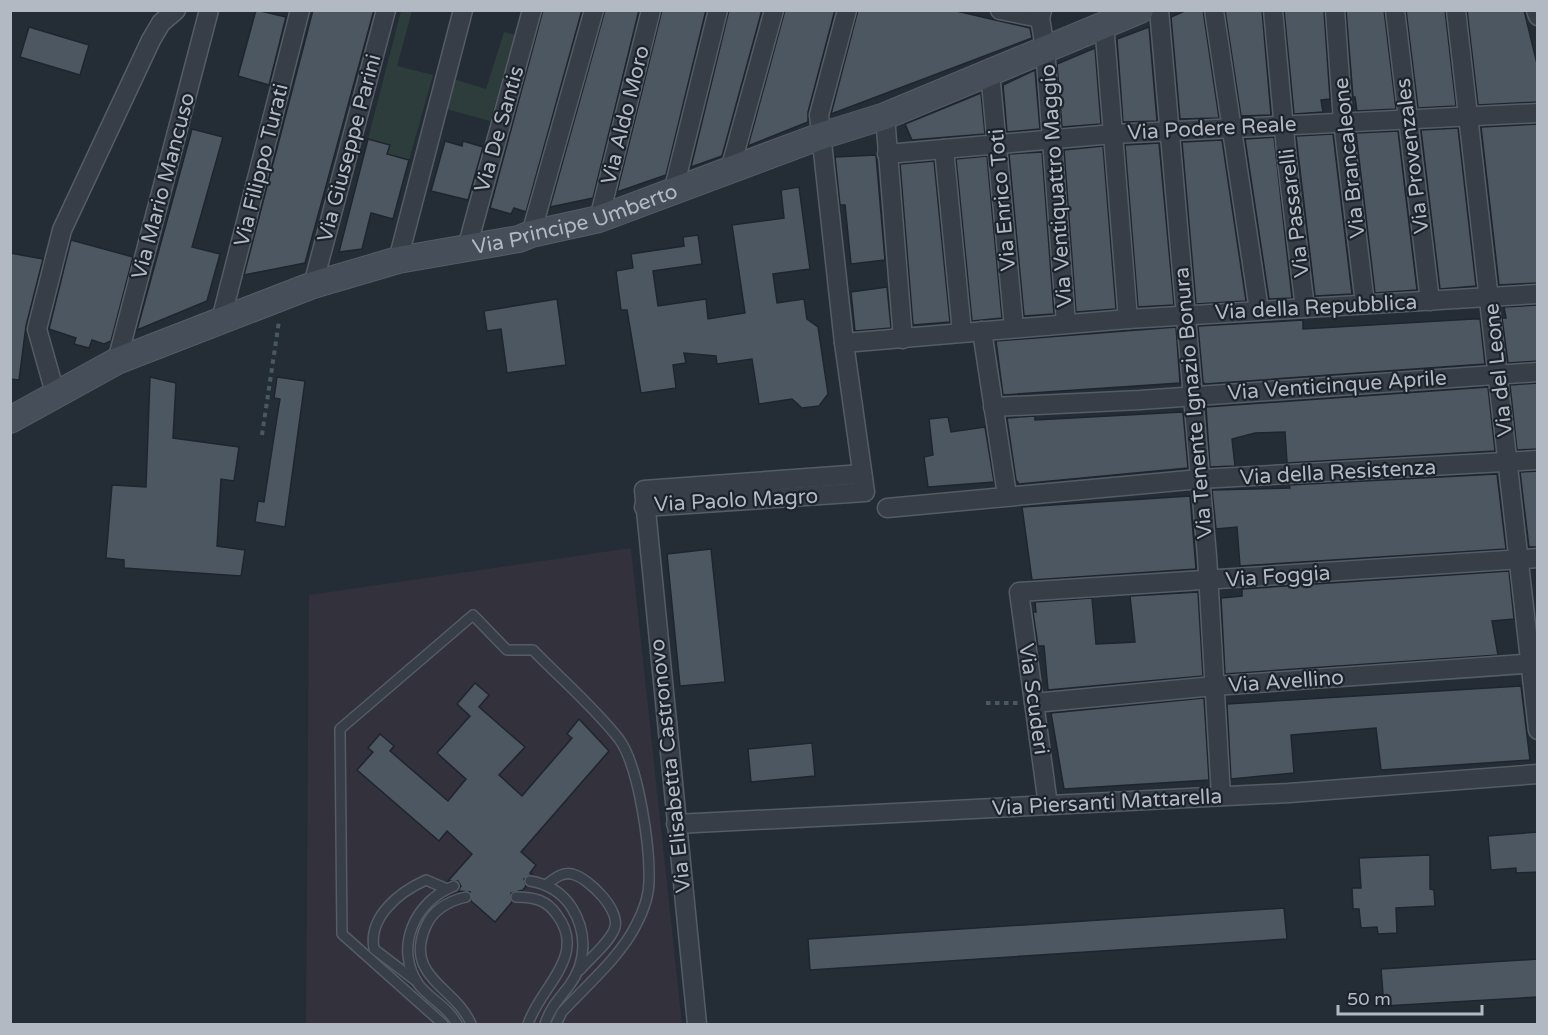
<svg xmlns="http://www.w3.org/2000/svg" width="1548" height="1035" viewBox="0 0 1548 1035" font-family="'Varela Round',sans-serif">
  <rect width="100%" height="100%" fill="#242d36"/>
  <!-- medical -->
  <path fill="#32313c" d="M 631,548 L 682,1024 L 306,1024 L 309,595 Z"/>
  <!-- green -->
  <g fill="#2c3d3c">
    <path d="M 401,11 L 412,11 L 397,66 L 433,75 L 409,160 L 387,154 L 390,145 L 368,139 Z"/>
    <path d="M 504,32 L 515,35 L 490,121 L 446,109 L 453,79 L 486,89 Z"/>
  </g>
  <!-- building -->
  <g fill="#4d5762" stroke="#1f252e" stroke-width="1.5">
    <path d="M 256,10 L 286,17 L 269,85 L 238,76 Z"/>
    <path d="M 313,10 L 374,10 L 305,263 L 244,275 Z"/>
    <path d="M 543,10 L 582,10 L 526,212 L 514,208 L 511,214 L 490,208 Z"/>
    <path d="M 605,10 L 639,10 L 593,198 L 550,207 Z"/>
    <path d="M 662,10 L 706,10 L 666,175 L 617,192 Z"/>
    <path d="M 729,10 L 762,10 L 722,156 L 691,167 Z"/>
    <path d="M 785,10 L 835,10 L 808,112 L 808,122 L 748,146 Z"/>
    <path d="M 858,10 L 952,10 L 1030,28 L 1032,38 L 831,114 Z"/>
    <path d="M 1187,10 L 1203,10 L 1219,118 L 1180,119 L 1171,17 Z"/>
    <path d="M 1225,10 L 1262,10 L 1271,115 L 1241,116 Z"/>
    <path d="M 1284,10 L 1324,10 L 1330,99 L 1321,100 L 1323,112 L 1294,114 Z"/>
    <path d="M 1346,10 L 1384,10 L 1396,109 L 1357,111 L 1355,97 L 1353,97 Z"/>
    <path d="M 1406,10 L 1445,10 L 1456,106 L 1418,108 Z"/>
    <path d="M 1467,10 L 1524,10 L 1538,68 L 1538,102 L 1478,105 Z"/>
    <path d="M 29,27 L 89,45 L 80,75 L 20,57 Z"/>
    <path d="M 1149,27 L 1157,121 L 1123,122 L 1117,39 Z"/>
    <path d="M 1095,48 L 1101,124 L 1062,127 L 1057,64 Z"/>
    <path d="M 1035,70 L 1040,129 L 1007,132 L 1003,85 Z"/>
    <path d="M 981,93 L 985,134 L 912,140 L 905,124 Z"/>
    <path d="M 1538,124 L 1538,283 L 1499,285 L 1481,127 Z"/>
    <path d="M 1458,128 L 1476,286 L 1440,289 L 1421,130 Z"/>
    <path d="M 192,129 L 223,137 L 192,247 L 220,254 L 207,301 L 137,330 Z"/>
    <path d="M 1398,131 L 1417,290 L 1375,293 L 1356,133 Z"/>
    <path d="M 1333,134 L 1352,294 L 1315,296 L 1296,136 Z"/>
    <path d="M 1274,137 L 1292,298 L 1269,299 L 1245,139 Z"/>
    <path d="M 368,139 L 390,145 L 387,154 L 409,160 L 393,219 L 371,213 L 362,249 L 339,252 Z"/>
    <path d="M 1222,140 L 1246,301 L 1196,304 L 1182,142 Z"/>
    <path d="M 445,141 L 462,146 L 463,141 L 483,147 L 468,200 L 431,191 Z"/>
    <path d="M 1159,143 L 1174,305 L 1138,307 L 1125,145 Z"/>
    <path d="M 1103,146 L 1116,309 L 1076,312 L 1064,150 Z"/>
    <path d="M 1042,152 L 1054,314 L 1024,316 L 1009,154 Z"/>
    <path d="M 876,155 L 885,260 L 851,264 L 845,205 L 840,205 L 835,157 Z"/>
    <path d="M 987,156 L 1002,318 L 972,321 L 956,159 Z"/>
    <path d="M 934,161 L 950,322 L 913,325 L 900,164 Z"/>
    <path d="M 799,187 L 810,269 L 773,274 L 777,303 L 804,299 L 807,319 L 818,327 L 828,394 L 819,406 L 802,408 L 792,399 L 759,404 L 752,359 L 717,364 L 716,356 L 684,353 L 686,363 L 673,365 L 676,388 L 641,393 L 627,310 L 621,310 L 616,271 L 633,268 L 631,254 L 684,246 L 683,237 L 698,235 L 702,264 L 653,271 L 658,306 L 706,299 L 708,319 L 745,313 L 732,225 L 784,218 L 781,190 Z"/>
    <path d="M 71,240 L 133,257 L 111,341 L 104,344 L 92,340 L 89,348 L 74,344 L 76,338 L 49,329 Z"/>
    <path d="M 10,253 L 43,259 L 26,326 L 19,380 L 10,379 Z"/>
    <path d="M 887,287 L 891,328 L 855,331 L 851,292 Z"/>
    <path d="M 557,299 L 566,365 L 507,373 L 501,329 L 487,331 L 484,311 Z"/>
    <path d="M 1538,305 L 1538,361 L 1508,363 L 1502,318 L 1506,318 L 1504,307 Z"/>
    <path d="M 1473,319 L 1480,319 L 1485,364 L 1205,384 L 1203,382 L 1198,326 L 1303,320 L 1303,329 Z"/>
    <path d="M 1176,327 L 1180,383 L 1003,395 L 996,341 Z"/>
    <path d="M 150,377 L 176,383 L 173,438 L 239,447 L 234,481 L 221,479 L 217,546 L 245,550 L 241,576 L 124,568 L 124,560 L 106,558 L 112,485 L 146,487 Z"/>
    <path d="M 277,377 L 305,381 L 285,527 L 255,522 L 258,501 L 264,502 L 277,417 L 280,399 L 274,398 Z"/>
    <path d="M 1538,383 L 1538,449 L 1517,450 L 1510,385 Z"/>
    <path d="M 1488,387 L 1495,451 L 1287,463 L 1285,432 L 1255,433 L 1232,439 L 1235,466 L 1210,467 L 1206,407 Z"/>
    <path d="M 1183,412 L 1188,468 L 1019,484 L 1016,480 L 1007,418 L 1035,416 L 1035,420 Z"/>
    <path d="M 948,417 L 951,432 L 985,427 L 994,482 L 928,487 L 924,457 L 933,455 L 929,419 Z"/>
    <path d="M 1538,471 L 1538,547 L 1529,547 L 1520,472 Z"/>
    <path d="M 1497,474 L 1506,549 L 1240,566 L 1237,527 L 1216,529 L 1212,490 L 1290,488 L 1289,485 Z"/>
    <path d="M 1190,496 L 1196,569 L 1032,580 L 1022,507 Z"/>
    <path d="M 711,549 L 725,682 L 680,686 L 667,554 Z"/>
    <path d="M 1509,571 L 1514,619 L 1492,621 L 1498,655 L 1225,674 L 1221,598 L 1242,596 L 1242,589 Z"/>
    <path d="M 1198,592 L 1203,676 L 1048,690 L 1044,646 L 1038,646 L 1033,612 L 1036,612 L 1035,602 L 1092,598 L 1096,644 L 1118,643 L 1135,642 L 1130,596 Z"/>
    <path d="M 475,683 L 489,695 L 479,707 L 525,747 L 499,775 L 522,796 L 572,738 L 567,734 L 579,719 L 609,751 L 521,852 L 536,865 L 530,873 L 532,874 L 524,879 L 526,886 L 523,890 L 511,893 L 512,902 L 495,922 L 471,901 L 470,892 L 458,891 L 461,886 L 458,881 L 448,881 L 472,854 L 447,831 L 439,841 L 357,770 L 373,752 L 368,748 L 380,734 L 394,746 L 390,751 L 448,801 L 466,779 L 437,753 L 470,716 L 457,704 Z"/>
    <path d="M 1521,686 L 1530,760 L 1381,770 L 1376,728 L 1291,735 L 1294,773 L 1231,779 L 1227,704 Z"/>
    <path d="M 1204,698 L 1209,780 L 1064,789 L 1051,713 Z"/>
    <path d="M 812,743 L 815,776 L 751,782 L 748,749 Z"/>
    <path d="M 1538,832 L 1538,872 L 1516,873 L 1516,868 L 1491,870 L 1488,836 Z"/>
    <path d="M 1430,855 L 1430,889 L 1434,890 L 1435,906 L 1396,908 L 1397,933 L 1378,934 L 1377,927 L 1361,928 L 1359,909 L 1353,909 L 1352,888 L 1361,888 L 1359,858 Z"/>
    <path d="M 1284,908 L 1287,939 L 810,970 L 808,939 Z"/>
    <path d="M 1538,959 L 1538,997 L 1384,1006 L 1381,969 Z"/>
  </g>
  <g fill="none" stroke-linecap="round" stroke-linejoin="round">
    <defs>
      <g id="lane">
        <path d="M 530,881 C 548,884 562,892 572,908 C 587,932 587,962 569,986 C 559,999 550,1008 545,1024"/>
        <path d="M 547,884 C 555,878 562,872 572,874 C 589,878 623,912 614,930 C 608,944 590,958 580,970"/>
        <path d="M 454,886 C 415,901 393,948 419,985 C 431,1000 448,1007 457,1024"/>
        <path d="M 466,897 C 449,901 433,910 426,926 C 403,977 456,987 471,1024"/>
        <path d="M 516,897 C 534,897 547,900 557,915 C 588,956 540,987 528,1024"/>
        <path d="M 416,981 L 374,949 C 368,917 399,892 426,880 L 447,889"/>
        <path d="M 443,1024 L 342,934 L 340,729 L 473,615 L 507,650 L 533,650 C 561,679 594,707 619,739 C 639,766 650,847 649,881 C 649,895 643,912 636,925 C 620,957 587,985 562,1012 L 556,1024"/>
      </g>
      <g id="street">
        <path d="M 1000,10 L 1040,18"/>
        <path d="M 1042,10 L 1040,18 L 1045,48 L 1066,324"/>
        <path d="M 1159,10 L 1207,556 L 1221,796"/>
        <path d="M 1214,10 L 1259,310"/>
        <path d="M 1273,10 L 1287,161 L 1305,308"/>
        <path d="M 1335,10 L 1343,121 L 1365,304"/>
        <path d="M 1395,10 L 1430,301"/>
        <path d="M 1456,10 L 1538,730"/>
        <path d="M 1536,10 L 1538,16"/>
        <path d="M 1104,23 L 1128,319"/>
        <path d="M 990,72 L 1014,328"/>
        <path d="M 885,116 L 903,339"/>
        <path d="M 944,149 L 962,332"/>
        <path d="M 887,154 L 1113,134 L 1538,113"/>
        <path d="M 730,170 L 774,10"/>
        <path d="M 673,192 L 718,10"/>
        <path d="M 599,219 L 651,10"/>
        <path d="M 531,234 L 594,10"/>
        <path d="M 467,248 L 532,10"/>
        <path d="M 398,260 L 463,10"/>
        <path d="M 313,285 L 386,10"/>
        <path d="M 221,320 L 300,10"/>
        <path d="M 982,331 L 1007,495"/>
        <path d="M 844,343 L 1128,319 L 1538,294"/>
        <path d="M 117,361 L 209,10"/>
        <path d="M 55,393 L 37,329 L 62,230 L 151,40 L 161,23 L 176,10"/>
        <path d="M 993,407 L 1140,400 L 1538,372"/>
        <path d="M 644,507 L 865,492 L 844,343 L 819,115 L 847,10"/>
        <path d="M 887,508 L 1200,479 L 1538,460"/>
        <path d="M 1034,703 L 1214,686 L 1538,663"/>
        <path d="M 1048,805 L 1019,592 L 1538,558"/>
        <path d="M 676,824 L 1289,793 L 1538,774"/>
        <path d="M 697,1024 L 644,490 L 862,474"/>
      </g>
      <g id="secondary">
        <path id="s1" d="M 10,420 L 117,361 L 313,285 L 398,260 L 519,239 L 531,234 L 599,219 L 821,136 L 885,116 L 1140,10"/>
      </g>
    </defs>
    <!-- lane casing -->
    <use href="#lane" stroke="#555c65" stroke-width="12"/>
    <!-- street casing -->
    <use href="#street" stroke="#555c65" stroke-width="21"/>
    <!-- secondary casing -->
    <use href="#secondary" stroke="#555c65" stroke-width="28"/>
    <!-- path -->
    <g stroke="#4a5a5c" stroke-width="4" stroke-dasharray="4.5 4.5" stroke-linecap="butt">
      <path d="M 262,435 L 279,321"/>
      <path d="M 986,703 L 1018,703"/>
    </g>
    <!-- lane -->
    <use href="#lane" stroke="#373e47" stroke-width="9"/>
    <!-- street -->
    <use href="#street" stroke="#373e47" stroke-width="18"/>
    <!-- secondary -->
    <use href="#secondary" stroke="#464e59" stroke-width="26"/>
  </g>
  <g text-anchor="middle" stroke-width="4.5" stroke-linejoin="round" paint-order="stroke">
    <!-- street labels -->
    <g font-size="21" fill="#b2b9c3" stroke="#1d232c">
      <text transform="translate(625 115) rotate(-76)" y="7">Via Aldo Moro</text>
      <text transform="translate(1212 128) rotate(-3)" y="7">Via Podere Reale</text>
      <text transform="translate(499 129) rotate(-74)" y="7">Via De Santis</text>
      <text transform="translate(349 148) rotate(-75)" y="7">Via Giuseppe Parini</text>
      <text transform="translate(1412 156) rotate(-97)" y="7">Via Provenzales</text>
      <text transform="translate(1349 158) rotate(-96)" y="7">Via Brancaleone</text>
      <text transform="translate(261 165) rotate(-76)" y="7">Via Filippo Turati</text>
      <text transform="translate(163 186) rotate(-75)" y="7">Via Mario Mancuso</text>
      <text transform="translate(1056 186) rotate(-94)" y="7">Via Ventiquattro Maggio</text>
      <text transform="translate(1002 200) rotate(-95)" y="7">Via Enrico Toti</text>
      <text transform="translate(1294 213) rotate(-97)" y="7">Via Passarelli</text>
      <text dy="7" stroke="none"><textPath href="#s1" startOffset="603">Via Principe Umberto</textPath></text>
      <text transform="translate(1316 307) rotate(-3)" y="7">Via della Repubblica</text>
      <text transform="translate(1498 370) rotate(-96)" y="7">Via del Leone</text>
      <text transform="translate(1337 385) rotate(-4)" y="7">Via Venticinque Aprile</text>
      <text transform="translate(1193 403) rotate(-95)" y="7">Via Tenente Ignazio Bonura</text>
      <text transform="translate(1338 472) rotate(-3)" y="7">Via della Resistenza</text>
      <text transform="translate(736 500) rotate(-3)" y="7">Via Paolo Magro</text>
      <text transform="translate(1278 576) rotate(-4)" y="7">Via Foggia</text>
      <text transform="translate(1286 681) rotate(-4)" y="7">Via Avellino</text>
      <text transform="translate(1034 699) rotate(82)" y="7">Via Scuderi</text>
      <text transform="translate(670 766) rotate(-96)" y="7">Via Elisabetta Castronovo</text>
      <text transform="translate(1107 802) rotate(-3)" y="7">Via Piersanti Mattarella</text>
    </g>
  </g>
  <!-- border -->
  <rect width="1548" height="1035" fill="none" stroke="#b2b9c3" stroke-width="24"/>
  <!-- scale -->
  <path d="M1338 1005v9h144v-9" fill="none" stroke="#b2b9c3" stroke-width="3"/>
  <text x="1347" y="1005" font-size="18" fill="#b2b9c3" stroke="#1d232c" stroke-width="4.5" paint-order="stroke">50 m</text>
</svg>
